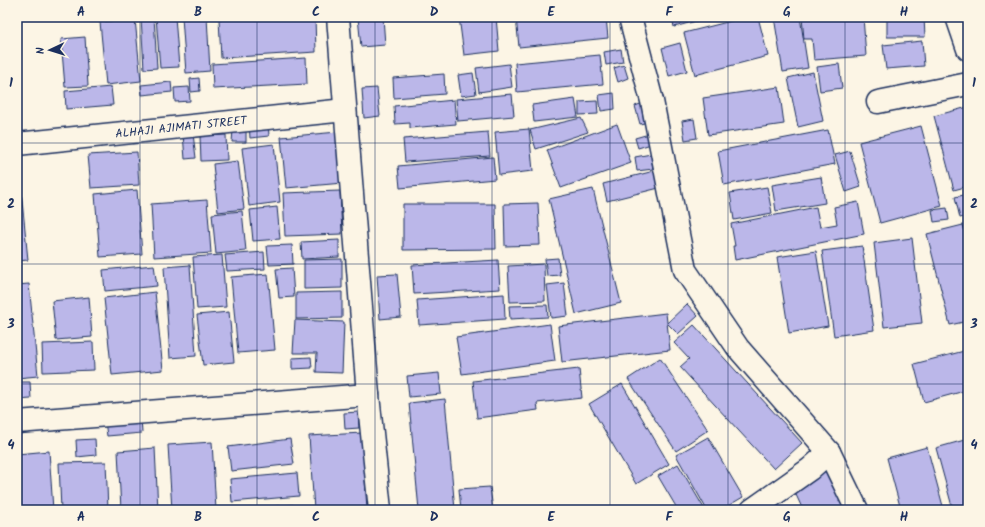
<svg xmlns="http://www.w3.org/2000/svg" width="985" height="527" viewBox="0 0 985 527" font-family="Kalam,sans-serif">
  <rect width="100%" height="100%" fill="#fcf5e5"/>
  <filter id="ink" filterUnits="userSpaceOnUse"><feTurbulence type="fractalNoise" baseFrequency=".025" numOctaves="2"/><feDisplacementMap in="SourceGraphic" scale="8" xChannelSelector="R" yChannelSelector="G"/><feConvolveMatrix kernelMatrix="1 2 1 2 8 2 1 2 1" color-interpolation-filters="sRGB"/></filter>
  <g filter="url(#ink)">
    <!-- building -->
    <g fill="#bbb7e9" stroke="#1b2f5e">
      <path d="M 141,17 L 154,17 L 157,68 L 144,69 Z"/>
      <path d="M 156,17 L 175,17 L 179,67 L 160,68 Z"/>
      <path d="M 182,17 L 207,17 L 210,71 L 186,73 Z"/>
      <path d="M 259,17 L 315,17 L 316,52 L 221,58 L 219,19 Z"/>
      <path d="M 358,17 L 383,17 L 385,45 L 361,47 Z"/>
      <path d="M 459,17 L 496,17 L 499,51 L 464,55 Z"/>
      <path d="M 516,17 L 606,17 L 608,38 L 519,47 Z"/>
      <path d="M 672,17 L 711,17 L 674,27 Z"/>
      <path d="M 747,17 L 758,17 L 768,56 L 695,75 L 684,33 Z"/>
      <path d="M 774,17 L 800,17 L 808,68 L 783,72 Z"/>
      <path d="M 802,17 L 863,17 L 866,56 L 814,60 L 812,39 L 804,39 Z"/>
      <path d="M 887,17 L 924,17 L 925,37 L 887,37 Z"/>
      <path d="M 135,19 L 141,81 L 106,85 L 100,22 Z"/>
      <path d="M 85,37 L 88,86 L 65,87 L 61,39 Z"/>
      <path d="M 922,41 L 924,66 L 886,69 L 883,45 Z"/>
      <path d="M 680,43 L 687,71 L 669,76 L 662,48 Z"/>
      <path d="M 621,49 L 623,62 L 606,65 L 604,52 Z"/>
      <path d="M 600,55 L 603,84 L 517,92 L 515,63 Z"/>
      <path d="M 306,58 L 307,84 L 213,89 L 212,64 Z"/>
      <path d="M 509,64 L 512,87 L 479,92 L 476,68 Z"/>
      <path d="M 839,64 L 842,88 L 820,91 L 817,67 Z"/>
      <path d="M 624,65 L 628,78 L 618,82 L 614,68 Z"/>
      <path d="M 813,72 L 823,121 L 798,127 L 788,78 Z"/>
      <path d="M 473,73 L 476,94 L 461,96 L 458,75 Z"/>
      <path d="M 444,74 L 445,94 L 394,98 L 393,78 Z"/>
      <path d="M 199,78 L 200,91 L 191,92 L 190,79 Z"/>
      <path d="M 171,82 L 172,92 L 142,95 L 141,85 Z"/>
      <path d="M 111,87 L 113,105 L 66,109 L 65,91 Z"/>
      <path d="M 189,87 L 190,101 L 175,102 L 174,88 Z"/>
      <path d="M 779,87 L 784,124 L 708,135 L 703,98 Z"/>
      <path d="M 377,88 L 380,116 L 364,118 L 362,89 Z"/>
      <path d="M 614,93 L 615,109 L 601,111 L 599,95 Z"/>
      <path d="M 512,94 L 514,116 L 458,121 L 456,99 Z"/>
      <path d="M 575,99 L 578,117 L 534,122 L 532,105 Z"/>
      <path d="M 454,100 L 456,124 L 410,128 L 410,123 L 395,124 L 394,106 Z"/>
      <path d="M 597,101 L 598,114 L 579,115 L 579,102 Z"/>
      <path d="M 643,103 L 648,122 L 640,124 L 635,106 Z"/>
      <path d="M 968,107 L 968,186 L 954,190 L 934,116 Z"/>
      <path d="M 581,118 L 588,132 L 536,149 L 530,130 Z"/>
      <path d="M 694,119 L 697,138 L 685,140 L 682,121 Z"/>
      <path d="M 268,122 L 269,136 L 250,138 L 249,123 Z"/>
      <path d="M 617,124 L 631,163 L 561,188 L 547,150 Z"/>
      <path d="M 921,126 L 942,206 L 880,223 L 859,142 Z"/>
      <path d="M 529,129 L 533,171 L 499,175 L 495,132 Z"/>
      <path d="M 233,130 L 246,130 L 246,142 L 232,142 Z"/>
      <path d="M 828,130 L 835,164 L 724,185 L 718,151 Z"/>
      <path d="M 338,132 L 343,183 L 286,188 L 281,137 Z"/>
      <path d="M 488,132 L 490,156 L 405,162 L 403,139 Z"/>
      <path d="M 183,134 L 193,134 L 196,158 L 185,159 Z"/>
      <path d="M 649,134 L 651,144 L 638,148 L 635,138 Z"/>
      <path d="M 226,135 L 227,160 L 201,161 L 200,136 Z"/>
      <path d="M 274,144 L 280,202 L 249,206 L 242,148 Z"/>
      <path d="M 850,151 L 861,187 L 846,192 L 835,155 Z"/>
      <path d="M 137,152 L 139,185 L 91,188 L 88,155 Z"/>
      <path d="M 651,154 L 653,169 L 637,171 L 635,157 Z"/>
      <path d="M 493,157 L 495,179 L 400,188 L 398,166 Z"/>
      <path d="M 17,160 L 18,160 L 28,260 L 17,261 Z"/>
      <path d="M 238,161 L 244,209 L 218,212 L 213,164 Z"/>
      <path d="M 654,171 L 659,188 L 607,201 L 603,184 Z"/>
      <path d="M 821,177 L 825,203 L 776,211 L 772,185 Z"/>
      <path d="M 767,187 L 772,213 L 734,220 L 730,193 Z"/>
      <path d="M 593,189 L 621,303 L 576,314 L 549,199 Z"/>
      <path d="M 137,190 L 142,254 L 100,257 L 95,194 Z"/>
      <path d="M 340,191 L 342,234 L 285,236 L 283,193 Z"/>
      <path d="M 968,194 L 968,216 L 960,218 L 955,197 Z"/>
      <path d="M 207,200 L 211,253 L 154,257 L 151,204 Z"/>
      <path d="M 858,202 L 864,234 L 735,260 L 733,246 L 735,246 L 731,224 L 816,207 L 820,227 L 837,224 L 834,207 Z"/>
      <path d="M 538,203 L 540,245 L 505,246 L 504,204 Z"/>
      <path d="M 403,204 L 495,204 L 496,249 L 403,250 Z"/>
      <path d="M 277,207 L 280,239 L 253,241 L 250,210 Z"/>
      <path d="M 947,208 L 949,220 L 934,222 L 932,210 Z"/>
      <path d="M 242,211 L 246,251 L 216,254 L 212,214 Z"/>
      <path d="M 963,225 L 968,244 L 968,321 L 950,325 L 927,234 Z"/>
      <path d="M 912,238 L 922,323 L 884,327 L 874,243 Z"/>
      <path d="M 339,240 L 339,257 L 302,259 L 301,242 Z"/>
      <path d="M 292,245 L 293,264 L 269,265 L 267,246 Z"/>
      <path d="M 862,246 L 874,330 L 834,336 L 822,251 Z"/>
      <path d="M 816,251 L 828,326 L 789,333 L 777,257 Z"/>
      <path d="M 264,252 L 265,269 L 227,271 L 225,255 Z"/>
      <path d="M 222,255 L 226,307 L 197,309 L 193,257 Z"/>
      <path d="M 558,258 L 560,275 L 547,276 L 545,259 Z"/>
      <path d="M 342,259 L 342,288 L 304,289 L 304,260 Z"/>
      <path d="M 498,260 L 500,289 L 414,294 L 412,265 Z"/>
      <path d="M 544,264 L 545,301 L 510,302 L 508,266 Z"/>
      <path d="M 154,265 L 157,286 L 105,291 L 103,270 Z"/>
      <path d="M 190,265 L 196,356 L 170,358 L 164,267 Z"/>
      <path d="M 292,268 L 294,297 L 279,298 L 276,269 Z"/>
      <path d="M 268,274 L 275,350 L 238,353 L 231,277 Z"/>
      <path d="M 397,274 L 401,317 L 380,319 L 377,275 Z"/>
      <path d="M 564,283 L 568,316 L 551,318 L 547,285 Z"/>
      <path d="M 29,284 L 38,376 L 17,378 L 17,285 Z"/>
      <path d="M 155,292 L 163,370 L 112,375 L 104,298 Z"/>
      <path d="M 342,292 L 342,318 L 296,319 L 296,293 Z"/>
      <path d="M 504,294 L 505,319 L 419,325 L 417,300 Z"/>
      <path d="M 89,297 L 92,337 L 56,340 L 52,301 Z"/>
      <path d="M 687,304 L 698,316 L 678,334 L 667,323 Z"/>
      <path d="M 547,305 L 548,317 L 510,319 L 509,306 Z"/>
      <path d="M 229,312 L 234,362 L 203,365 L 197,315 Z"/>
      <path d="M 666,313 L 670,350 L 562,362 L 558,326 Z"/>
      <path d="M 295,320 L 344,322 L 342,373 L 316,372 L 317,353 L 293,353 Z"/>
      <path d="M 550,324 L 555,361 L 462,374 L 456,337 Z"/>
      <path d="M 694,325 L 802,443 L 774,469 L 680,367 L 689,359 L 674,343 Z"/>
      <path d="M 93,342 L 94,370 L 43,372 L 42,344 Z"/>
      <path d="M 968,350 L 968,390 L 924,402 L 914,364 Z"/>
      <path d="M 311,357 L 312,368 L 292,369 L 292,358 Z"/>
      <path d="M 660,358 L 708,430 L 676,451 L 628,379 Z"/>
      <path d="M 579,369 L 582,398 L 537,403 L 538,410 L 477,418 L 473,381 Z"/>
      <path d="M 439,373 L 441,394 L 409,397 L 407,376 Z"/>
      <path d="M 17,382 L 30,382 L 31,399 L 17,400 Z"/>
      <path d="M 622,384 L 669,464 L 636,484 L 589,404 Z"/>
      <path d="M 445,399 L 455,510 L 419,510 L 409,403 Z"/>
      <path d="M 358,412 L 359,428 L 345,429 L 344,413 Z"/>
      <path d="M 141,418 L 142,433 L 107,436 L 105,421 Z"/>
      <path d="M 362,433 L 367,510 L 314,510 L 309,436 Z"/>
      <path d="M 708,437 L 743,497 L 721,510 L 707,510 L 676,455 Z"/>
      <path d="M 95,439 L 96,455 L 77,457 L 76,440 Z"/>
      <path d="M 290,439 L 294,464 L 231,471 L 228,447 Z"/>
      <path d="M 968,439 L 968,510 L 953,510 L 936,448 Z"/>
      <path d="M 212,442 L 216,510 L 172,510 L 168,445 Z"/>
      <path d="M 927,447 L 944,510 L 901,510 L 887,458 Z"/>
      <path d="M 155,448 L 158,510 L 121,510 L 118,451 Z"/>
      <path d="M 49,451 L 53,510 L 17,510 L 17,454 Z"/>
      <path d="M 106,462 L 108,510 L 61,510 L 59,463 Z"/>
      <path d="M 678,464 L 705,510 L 678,510 L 658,476 Z"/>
      <path d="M 828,470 L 846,510 L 803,510 L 792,486 Z"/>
      <path d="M 297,473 L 299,496 L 232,502 L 230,479 Z"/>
      <path d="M 490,487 L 493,510 L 461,510 L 459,489 Z"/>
      <path d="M 293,505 L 293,510 L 242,510 L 242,509 Z"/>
    </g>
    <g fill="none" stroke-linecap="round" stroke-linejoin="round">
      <defs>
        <g id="minor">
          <path d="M 338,17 L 368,395 L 380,510"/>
          <path d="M 630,17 L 652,101 L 685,270 L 738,348 L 829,452 L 857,510"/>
          <path d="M 957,17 L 968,49"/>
          <path d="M 878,102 L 968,84"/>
          <path d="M 17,144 L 345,110"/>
          <path d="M 17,422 L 368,395"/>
          <path d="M 752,510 L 810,469 L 829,452"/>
        </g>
      </defs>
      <!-- minor casing -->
      <use href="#minor" stroke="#1b2f5e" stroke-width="25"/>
      <!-- minor -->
      <use href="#minor" stroke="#fcf5e5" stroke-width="22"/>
    </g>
  </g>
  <!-- grid -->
  <path fill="none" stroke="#1b2f5e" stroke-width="1" stroke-opacity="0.55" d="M 140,17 L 140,510M 257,17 L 257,510M 375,17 L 375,510M 492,17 L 492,510M 610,17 L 610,510M 728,17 L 728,510M 845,17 L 845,510M 17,143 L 968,143M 17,264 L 968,264M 17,384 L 968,384"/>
  <g text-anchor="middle" stroke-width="3.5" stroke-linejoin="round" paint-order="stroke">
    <!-- street labels -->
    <g font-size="12" fill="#1b2f5e" stroke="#fcf5e5">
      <text transform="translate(181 127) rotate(-6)" y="4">ALHAJI AJIMATI STREET</text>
    </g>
  </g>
  <!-- margin -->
  <rect width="985" height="527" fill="none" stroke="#fcf5e5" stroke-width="44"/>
  <!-- north arrow -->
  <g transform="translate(50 50) rotate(266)" stroke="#fcf5e5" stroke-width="3" paint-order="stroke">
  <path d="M0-3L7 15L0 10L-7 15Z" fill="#1b2f5e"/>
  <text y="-6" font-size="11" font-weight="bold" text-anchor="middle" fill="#1b2f5e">N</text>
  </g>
  <rect x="22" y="22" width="941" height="483" fill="none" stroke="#1b2f5e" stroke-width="1.5"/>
  <g font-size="13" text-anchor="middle" font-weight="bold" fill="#1b2f5e">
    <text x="81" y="16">A</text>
    <text x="198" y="16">B</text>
    <text x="316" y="16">C</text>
    <text x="434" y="16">D</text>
    <text x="551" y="16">E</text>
    <text x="669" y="16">F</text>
    <text x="787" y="16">G</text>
    <text x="904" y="16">H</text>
    <text x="11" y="87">1</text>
    <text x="974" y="87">1</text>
    <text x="11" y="208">2</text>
    <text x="974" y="208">2</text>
    <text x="11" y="328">3</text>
    <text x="974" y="328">3</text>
    <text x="11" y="449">4</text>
    <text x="974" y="449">4</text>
    <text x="81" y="521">A</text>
    <text x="198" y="521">B</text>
    <text x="316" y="521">C</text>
    <text x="434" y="521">D</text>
    <text x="551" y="521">E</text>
    <text x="669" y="521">F</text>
    <text x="787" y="521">G</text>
    <text x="904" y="521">H</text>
  </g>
</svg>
